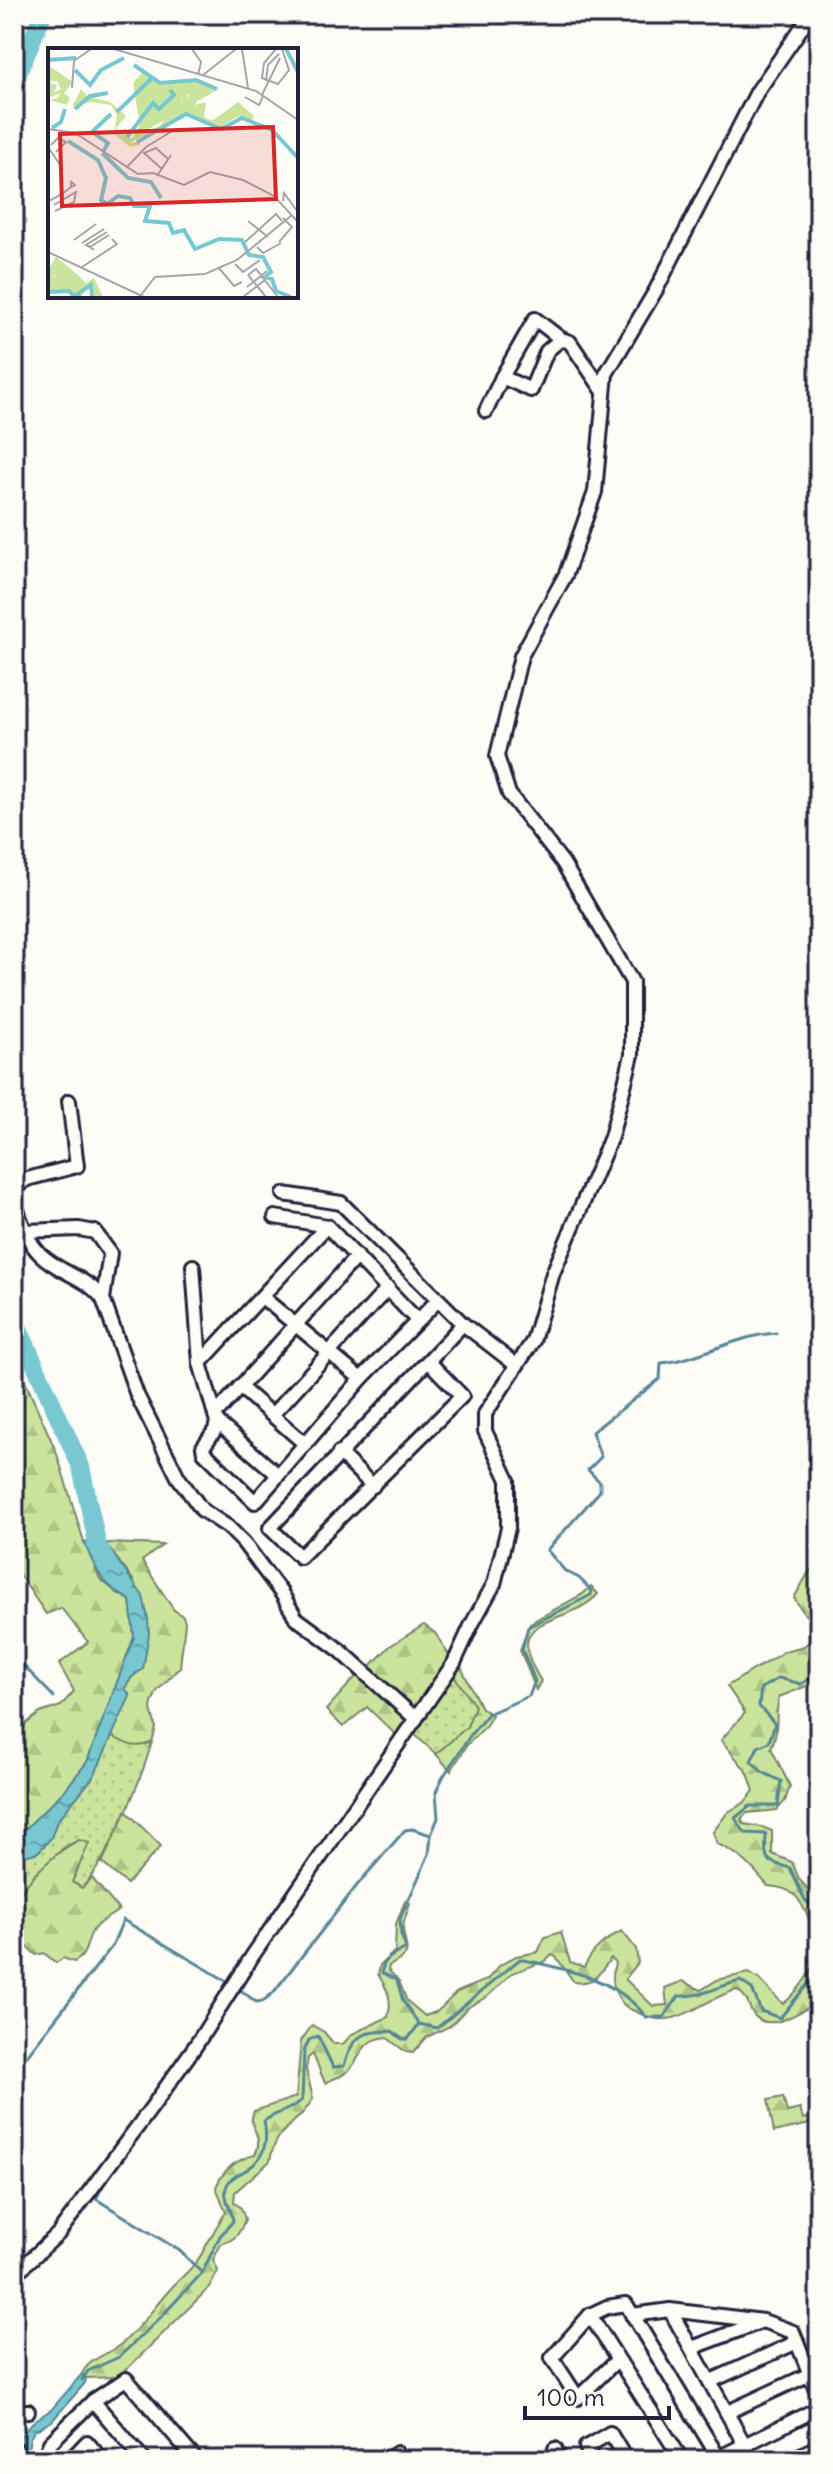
<svg xmlns="http://www.w3.org/2000/svg" width="833" height="2474" viewBox="0 0 833 2474" font-family="Delius,sans-serif">
  <defs>
    <pattern id="grass-dots" width="8" height="8" patternUnits="userSpaceOnUse" patternTransform="scale(2)"><rect width="8" height="8" fill="#cae59b"/><path d="M2 2h.1M6 6h.1" fill="none" stroke="#adc486" stroke-width="1.8" stroke-linecap="round"/></pattern>
    <pattern id="forest-firs" width="22" height="20" patternUnits="userSpaceOnUse" patternTransform="scale(2)"><rect width="22" height="20" fill="#cae59b"/><path d="M5 1l3.5 6h-7zM16 11l3.5 6h-7z" fill="#adc486"/></pattern>
    <pattern id="water-ripples" width="26" height="14" patternUnits="userSpaceOnUse" patternTransform="scale(2)"><rect width="26" height="14" fill="#78c8d2"/><path d="M2 4q2-2 4 0t4 0M15 11q2-2 4 0t4 0" fill="none" stroke="#62a2ac"/></pattern>
  </defs>
  <rect width="100%" height="100%" fill="#fdfcf7"/>
  <filter id="ink" filterUnits="userSpaceOnUse"><feTurbulence type="fractalNoise" baseFrequency=".0125" numOctaves="2"/><feDisplacementMap in="SourceGraphic" scale="16" xChannelSelector="R" yChannelSelector="G"/><feConvolveMatrix kernelMatrix="1 2 1 2 8 2 1 2 1" color-interpolation-filters="sRGB"/></filter>
  <g filter="url(#ink)">
    <!-- grass -->
    <g fill="url(#grass-dots)" stroke="#76846b" stroke-width="2">
      <path d="M 452,1673 L 475,1706 L 467,1727 L 436,1754 L 412,1732 Z"/>
      <path d="M 111,1735 C 125,1744 136,1749 152,1742 C 140,1783 110,1857 82,1888 L 72,1882 L 88,1844 L 79,1840 L 63,1848 L 52,1861 L 36,1872 L 14,1905 L 14,1859 L 38,1852 L 51,1838 L 57,1821 L 94,1776 Z"/>
    </g>
    <!-- forest -->
    <g fill="url(#forest-firs)" stroke="#76846b" stroke-width="2">
      <path d="M 14,1356 L 56,1451 L 84,1542 L 100,1579 L 117,1593 L 130,1600 L 134,1637 L 87,1762 L 64,1791 L 14,1840 L 14,1733 L 40,1713 L 61,1706 L 74,1691 L 59,1664 L 88,1642 L 61,1608 L 46,1614 L 14,1567 Z"/>
      <path d="M 105,1543 L 163,1545 L 142,1561 L 174,1610 L 183,1616 L 185,1622 L 180,1667 L 157,1691 L 152,1703 L 151,1709 L 156,1728 L 152,1742 C 136,1750 125,1744 111,1735 L 130,1696 L 125,1688 L 132,1677 L 143,1668 L 144,1655 L 133,1580 Z"/>
      <path d="M 810,1570 L 819,1570 L 819,1681 L 779,1697 C 774,1717 780,1728 771,1748 L 790,1786 L 785,1801 L 777,1810 L 747,1813 L 741,1819 L 744,1824 L 762,1827 L 772,1831 L 772,1854 L 792,1862 L 799,1879 L 819,1902 L 819,1936 C 800,1911 806,1888 768,1886 C 752,1867 740,1853 717,1844 L 713,1832 L 728,1812 L 744,1803 L 754,1791 L 748,1773 L 721,1740 L 745,1713 L 727,1686 L 785,1651 L 804,1646 L 815,1637 L 812,1625 L 794,1598 Z"/>
      <path d="M 591,1586 L 598,1594 C 568,1628 497,1611 541,1681 L 536,1690 L 520,1650 L 530,1623 L 583,1594 Z"/>
      <path d="M 424,1625 L 435,1633 L 452,1660 L 399,1738 L 367,1707 L 343,1727 L 326,1710 L 360,1672 L 363,1674 L 390,1646 Z"/>
      <path d="M 459,1663 L 481,1708 L 492,1715 L 485,1727 L 467,1745 L 451,1771 L 436,1754 L 467,1727 L 475,1706 L 452,1673 Z"/>
      <path d="M 126,1811 L 161,1846 L 127,1884 L 102,1863 Z"/>
      <path d="M 79,1840 L 89,1843 L 72,1882 L 82,1888 L 92,1878 L 119,1910 C 110,1917 100,1920 93,1930 C 85,1942 89,1954 74,1962 L 63,1958 L 56,1963 L 44,1953 L 36,1955 L 18,1938 L 14,1942 C 14,1931 11,1913 15,1903 C 27,1879 56,1851 79,1840 Z"/>
      <path d="M 405,1901 L 410,1903 C 408,1912 403,1921 403,1929 C 406,1953 414,1953 389,1966 L 388,1970 L 399,1981 L 407,2001 L 425,2016 L 438,2011 L 457,1992 L 487,1980 L 499,1966 L 516,1956 L 538,1952 L 545,1937 L 561,1932 L 570,1962 L 584,1967 C 593,1949 604,1940 622,1931 L 636,1949 L 638,1963 L 625,1979 L 653,2006 L 667,2005 L 665,1988 L 683,1981 L 701,1990 L 717,1980 L 749,1973 L 760,1980 L 783,2004 C 798,1992 816,1967 819,1949 L 817,2003 C 800,2011 770,2034 754,2015 C 746,2005 752,2001 737,1990 C 700,1999 678,2033 639,2013 C 633,2010 627,2009 623,2004 C 612,1991 611,1978 615,1963 L 611,1958 C 598,1974 597,1984 574,1982 L 556,1957 L 552,1955 L 546,1961 L 512,1973 L 488,1996 L 467,2008 L 450,2026 L 427,2037 L 413,2053 L 406,2052 L 386,2037 C 358,2042 365,2054 348,2071 C 343,2076 332,2079 325,2083 L 313,2054 L 308,2058 L 306,2069 L 313,2098 C 298,2127 276,2124 270,2161 L 235,2192 L 234,2202 L 241,2208 L 245,2219 C 240,2234 235,2240 221,2244 L 213,2260 L 218,2271 L 210,2287 L 128,2368 L 115,2377 L 86,2378 L 82,2374 C 88,2359 109,2354 121,2344 C 142,2327 157,2302 176,2283 C 185,2274 194,2267 201,2255 C 209,2241 216,2226 226,2212 L 216,2187 C 223,2170 237,2159 255,2155 C 262,2140 256,2135 251,2120 L 254,2111 L 296,2097 L 301,2041 L 312,2025 L 324,2032 L 334,2044 L 343,2044 L 352,2034 L 388,2017 C 393,1999 387,1989 378,1974 L 380,1965 L 395,1951 L 396,1924 Z"/>
      <path d="M 783,2097 L 787,2112 L 800,2109 L 803,2119 L 819,2115 L 819,2122 L 774,2132 L 768,2100 Z"/>
    </g>
    <!-- water -->
    <g fill="url(#water-ripples)" stroke="#568696" stroke-width="2">
      <path d="M 84,1542 L 105,1543 L 143,1596 L 148,1619 L 149,1634 L 143,1669 L 132,1677 L 125,1688 L 130,1696 L 94,1776 L 57,1821 L 51,1838 L 38,1852 L 14,1859 L 14,1840 L 64,1791 L 87,1762 L 134,1637 L 130,1600 C 101,1585 96,1570 84,1542 Z"/>
      <path d="M 82,2374 L 86,2378 L 85,2383 L 52,2421 L 34,2431 L 30,2438 L 28,2449 L 31,2460 L 23,2460 L 19,2442 L 21,2435 L 34,2421 L 52,2409 Z"/>
    </g>
    <g fill="none" stroke-linecap="round" stroke-linejoin="round">
      <!-- stream -->
      <g stroke="#568696" stroke-width="3">
        <path d="M 14,1656 L 54,1697"/>
        <path d="M 819,1673 L 801,1684 L 779,1678 L 761,1688 L 759,1706 L 775,1724 L 769,1742 L 758,1747 L 751,1761 L 762,1772 L 781,1781 L 778,1806 L 750,1806 L 735,1818 L 745,1833 L 766,1834 C 765,1860 763,1861 790,1868 L 805,1900 L 819,1912"/>
        <path d="M 238,1988 L 256,2002 L 263,2001 L 273,1993 L 359,1883 L 405,1830 L 412,1829 L 431,1835 L 438,1818 L 436,1792 L 443,1777 L 472,1733 L 488,1714 L 529,1696 L 535,1681 L 522,1649 L 528,1627 L 591,1595 L 592,1591 L 579,1578 L 565,1571 L 547,1550 L 600,1491 L 600,1482 L 588,1470 L 601,1457 L 592,1432 L 660,1379 L 661,1363 C 701,1359 737,1335 776,1333"/>
        <path d="M 419,2024 L 403,2001 L 397,1980 L 382,1973 C 382,1958 395,1955 406,1948 L 401,1935 L 400,1919 L 429,1854 L 431,1835"/>
        <path d="M 210,2033 L 239,1990"/>
        <path d="M 14,2072 L 113,1945 L 123,1920 L 230,1983"/>
        <path d="M 127,2151 L 163,2102"/>
        <path d="M 106,2179 L 96,2199 L 180,2251 L 202,2273"/>
        <path d="M 82,2380 L 88,2371 L 119,2357 L 161,2317 L 202,2273 L 220,2236 L 233,2221 C 232,2209 222,2197 227,2185 C 230,2179 235,2176 241,2173 C 263,2162 269,2145 264,2121 C 276,2112 290,2111 302,2100 L 304,2050 L 309,2040 L 318,2036 L 333,2067 L 344,2066 C 353,2035 360,2032 392,2031 L 402,2039 L 408,2039 L 419,2024 L 437,2028 L 520,1959 C 567,1970 615,1977 646,2017 L 664,2017 L 679,1996 C 704,1997 717,1986 740,1981 L 752,1989 L 761,2011 L 780,2018 L 819,1970"/>
      </g>
      <!-- river -->
      <g stroke="#78c8d2" stroke-width="18">
        <path d="M 14,83 L 43,14"/>
        <path d="M 14,1318 L 81,1467 L 97,1543 L 106,1561"/>
      </g>
      <defs>
        <g id="minor">
          <path d="M 502,377 L 535,319 L 561,339"/>
          <path d="M 486,411 L 502,377 L 531,390 L 547,351 L 561,339 L 570,342 L 604,392"/>
          <path d="M 14,1188 L 27,1179 L 77,1166 L 69,1101"/>
          <path d="M 284,1194 L 341,1203 L 463,1324 L 516,1365"/>
          <path d="M 14,1202 C 21,1220 26,1240 40,1254 C 59,1273 87,1277 103,1299 L 137,1395 L 178,1477 L 202,1510 L 228,1527 L 243,1542 L 282,1594 L 296,1618 L 341,1651 L 416,1719"/>
          <path d="M 275,1217 L 327,1226 L 417,1320"/>
          <path d="M 327,1226 L 200,1363 L 217,1422 L 215,1430 L 203,1447 L 204,1452 L 255,1502 L 361,1379 L 438,1300"/>
          <path d="M 25,1231 L 79,1229 L 95,1232 L 110,1253 L 103,1299"/>
          <path d="M 193,1266 L 200,1363"/>
          <path d="M 262,1297 L 361,1379"/>
          <path d="M 429,1362 L 462,1396 L 300,1557 L 270,1528 L 463,1324"/>
          <path d="M 240,1387 L 305,1444"/>
          <path d="M 216,1414 L 357,1256"/>
          <path d="M 272,1415 L 388,1288"/>
          <path d="M 217,1422 L 278,1475"/>
          <path d="M 339,1453 L 373,1486"/>
          <path d="M 14,2275 L 58,2234 L 152,2107 L 196,2045 L 253,1955 L 454,1663 L 472,1624 L 494,1584 L 508,1528 L 508,1480 L 485,1431 L 485,1414 L 533,1341 L 553,1273 L 611,1137 L 632,1055 L 632,982 L 563,863 L 509,794 L 497,756 L 521,656 L 566,574 L 595,492 L 606,374 L 656,290 L 757,92 L 811,14"/>
          <path d="M 590,2315 L 607,2307 L 626,2304 L 720,2460"/>
          <path d="M 632,2315 L 670,2310"/>
          <path d="M 692,2348 L 760,2322"/>
          <path d="M 618,2359 L 578,2398 L 552,2358 L 590,2315 L 682,2460"/>
          <path d="M 711,2381 L 797,2342"/>
          <path d="M 93,2401 L 126,2379 L 196,2460"/>
          <path d="M 14,2412 L 28,2411"/>
          <path d="M 728,2412 L 810,2374"/>
          <path d="M 14,2448 L 16,2449"/>
          <path d="M 555,2449 L 560,2460"/>
          <path d="M 43,2460 L 50,2443 L 93,2401 L 144,2460"/>
          <path d="M 70,2460 L 87,2442 L 102,2460"/>
          <path d="M 386,2460 L 397,2453"/>
          <path d="M 593,2460 L 586,2447 L 610,2433 L 626,2460"/>
          <path d="M 714,2460 L 819,2408"/>
          <path d="M 753,2460 L 670,2310 L 763,2321 L 793,2332 L 819,2397"/>
          <path d="M 790,2460 L 819,2446"/>
        </g>
      </defs>
      <!-- minor casing -->
      <use href="#minor" stroke="#22223b" stroke-width="18"/>
      <!-- minor -->
      <use href="#minor" stroke="#fdfcf7" stroke-width="12"/>
    </g>
  </g>
  <!-- overview -->
  <g transform="translate(48 48)">
    <rect width="250" height="250" fill="#fdfcf7"/>
    <path d="M 95,24 L 112,35 L 148,32 L 170,41 L 152,52 L 142,52 L 140,46 L 134,50 L 132,63 L 99,82 L 99,75 L 92,77 L 85,35 ZM 8,209 L 31,228 L 27,238 L 13,238 L 5,226 L 2,230 L 0,222 Z" fill="#cae59b"/>
    <path d="M 1,18 L 25,34 L 16,45 L 22,50 L 19,57 L 2,52 L 10,50 L 13,45 L 0,50 L 0,34 L 9,37 L 6,45 L 13,41 L 9,33 L 0,33 ZM 33,41 L 39,48 L 49,46 L 55,48 L 45,50 L 62,54 L 78,68 L 68,80 L 72,84 L 78,80 L 76,85 L 84,91 L 92,77 L 99,74 L 101,82 L 112,78 L 121,64 L 131,63 L 137,43 L 141,51 L 151,50 L 147,57 L 158,54 L 156,69 L 164,73 L 190,54 L 206,68 L 204,73 L 189,69 L 172,79 L 139,65 L 81,95 L 92,93 L 92,97 L 82,99 L 66,86 L 69,67 L 63,57 L 43,54 L 24,59 ZM 0,222 L 14,238 L 26,238 L 31,228 L 38,235 L 46,230 L 55,249 L 44,249 L 43,237 L 32,249 L 21,243 L 0,244 Z" fill="#cae59b"/>
    <path fill="none" stroke="#78c8d2" stroke-width="4" d="M 238,1 L 250,24M 0,12 L 28,10M 86,17 L 112,35 L 148,32 L 169,41M 27,22 L 42,37 L 53,22 L 76,10M 27,61 L 42,48 L 60,45M 69,64 L 104,30M 4,80 L 13,74 L 17,61M 79,89 L 105,55 L 111,61 L 126,47 L 122,42M 20,93 L 50,112 L 58,130 L 53,152 L 59,156 L 70,148 L 82,150 L 86,158 L 102,158 L 97,173 L 121,175 L 125,185 L 136,182 L 147,201 L 171,191 L 194,192 L 201,207 L 215,209 L 223,224 L 217,229 L 224,231 L 228,243 L 243,249M 89,94 L 138,66 L 173,81 L 194,70 L 224,82 L 250,110M 55,104 L 60,95 L 44,84 L 63,66M 54,105 L 80,130 L 103,134 L 113,150M 0,244 L 21,243 L 27,249M 32,249 L 29,246 L 43,237 L 44,249"/>
    <path fill="none" stroke="#a5a5ac" stroke-width="2" d="M 66,1 L 208,43 L 250,72M 144,1 L 153,14 L 150,27M 194,1 L 200,40M 228,1 L 216,15 L 214,30 L 230,36 L 241,22 L 234,1M 155,27 L 188,1M 218,33 L 220,17 L 231,6M 24,40 L 26,13 L 43,1M 214,47 L 232,10M 197,49 L 211,57 L 215,48M 0,81 L 27,85 L 90,126 L 105,125 L 136,137 L 162,124 L 195,132 L 226,148 L 250,174M 3,97 L 10,90 L 18,94 L 8,104M 0,99 L 15,121M 78,120 L 98,99 L 126,82M 114,121 L 96,105 L 108,100 L 120,111M 109,128 L 123,107M 0,152 L 3,152 L 14,146 L 23,139 L 27,137 L 23,134 L 23,139M 235,153 L 236,145 L 249,163M 6,157 L 28,144 L 26,154 L 7,163M 200,173 L 220,189M 26,192 L 48,176M 197,194 L 228,166 L 234,173M 231,194 L 244,179 L 235,170M 34,195 L 56,181M 42,199 L 38,197 L 59,184M 209,199 L 215,205 L 233,195M 46,202 L 42,199 L 61,187M 0,204 L 96,249M 187,216 L 195,224 L 212,212M 34,219 L 69,196 L 64,191M 171,220 L 186,238 L 194,234M 200,227 L 208,221 L 230,249M 200,227 L 218,249M 199,239 L 219,223M 93,247 L 107,229 L 157,226 L 189,212 L 244,167M 195,249 L 217,232"/>
    <path fill="#d62828" fill-opacity="0.15" stroke="#d62828" stroke-width="4" d="M 225,79 L 228,151 L 14,158 L 12,86 Z"/>
    <rect width="250" height="250" fill="none" stroke="#22223b" stroke-width="4"/>
  </g>
  <!-- margin -->
  <rect width="833" height="2474" fill="none" stroke="#fdfcf7" stroke-width="48"/>
  <rect x="24" y="24" width="785" height="2426" fill="none" stroke="#22223b" stroke-width="3" filter="url(#ink)"/>
  <!-- scale -->
  <path d="M525 2406v12h144v-12" fill="none" stroke="#22223b" stroke-width="4"/>
  <text x="537" y="2406" font-size="24" fill="#22223b" stroke="#fdfcf7" stroke-width="6" paint-order="stroke">100 m</text>
</svg>
